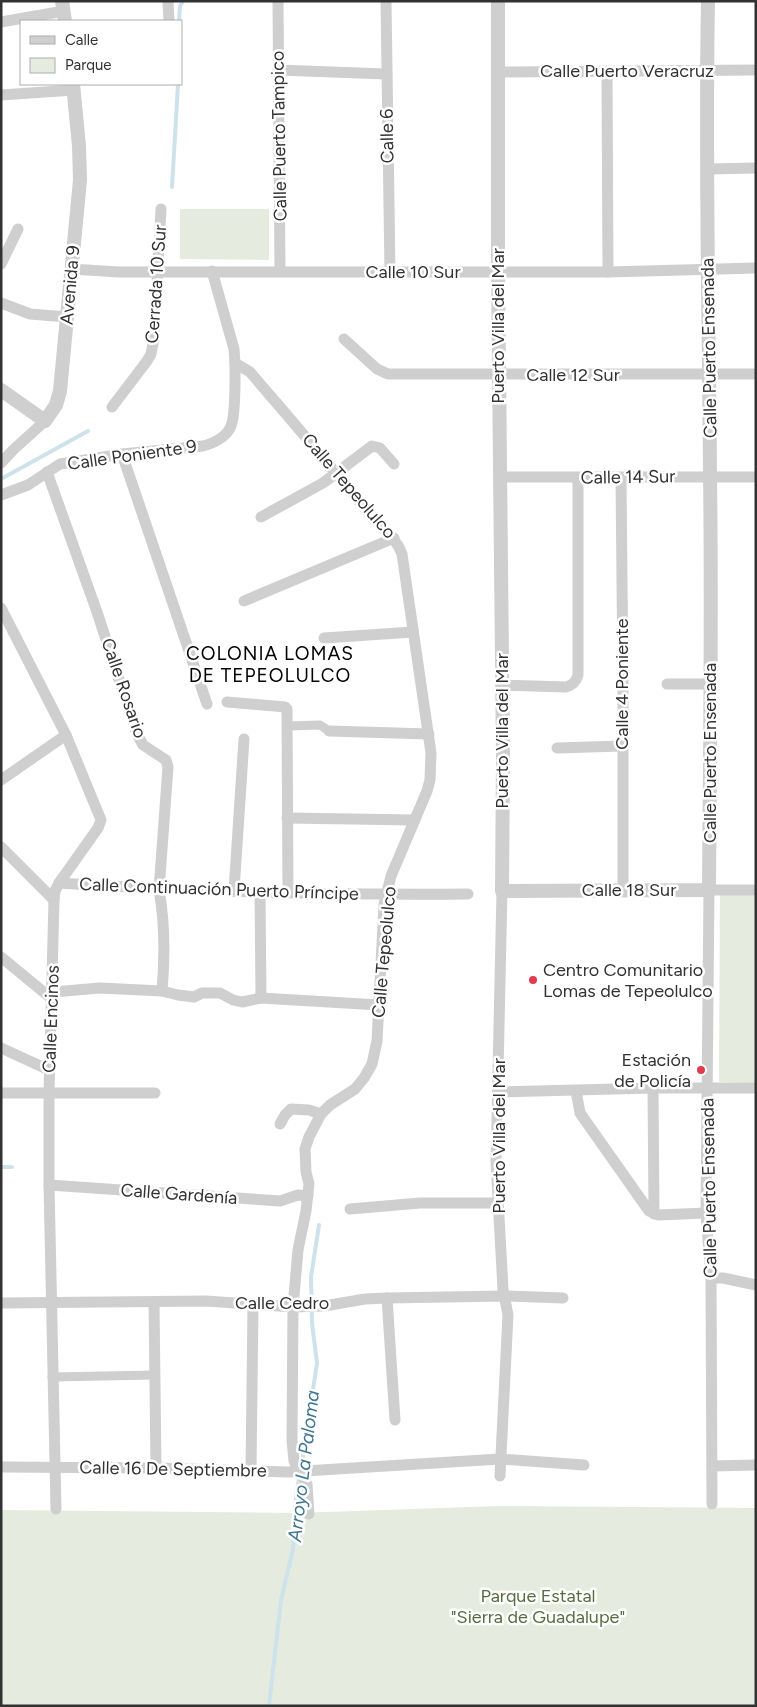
<svg xmlns="http://www.w3.org/2000/svg" width="757" height="1707" viewBox="0 0 757 1707" font-family="Figtree,sans-serif">
  <rect width="100%" height="100%" fill="#fff"/>
  <!-- green -->
  <g fill="#e5ebde">
    <path d="M 180,209 L 269,209 L 269,260 L 180,259 Z"/>
    <path d="M 720,891 L 756,892 L 756,1083 L 719,1082 Z"/>
    <path d="M 499,1506 L 756,1508 L 756,1706 L 1,1706 L 1,1510 L 297,1513 Z"/>
  </g>
  <g fill="none" stroke-linecap="round" stroke-linejoin="round">
    <!-- stream -->
    <g stroke="#cee2ec" stroke-width="4">
      <path d="M 179,21 L 180,6 L 183,1"/>
      <path d="M 172,187 L 178,84"/>
      <path d="M 1,479 L 88,431"/>
      <path d="M 1,1167 L 12,1167"/>
      <path d="M 301,1469 L 317,1363 L 312,1323 L 311,1277 L 319,1225"/>
      <path d="M 269,1706 L 281,1600 L 293,1549 L 296,1497 L 299,1478"/>
    </g>
    <!-- pedestrian -->
    <g stroke="#cfcfcf" stroke-width="9">
      <path d="M 288,726 L 320,725 L 329,731"/>
      <path d="M 52,1377 L 155,1375"/>
    </g>
    <!-- minor -->
    <g stroke="#cfcfcf" stroke-width="11">
      <path d="M 168,1 L 169,21"/>
      <path d="M 278,1 L 280,271"/>
      <path d="M 386,1 L 390,272"/>
      <path d="M 1,22 L 64,11"/>
      <path d="M 278,70 L 386,74"/>
      <path d="M 498,72 L 756,70"/>
      <path d="M 607,72 L 608,272"/>
      <path d="M 1,95 L 74,90"/>
      <path d="M 708,169 L 756,168"/>
      <path d="M 1,264 L 18,229"/>
      <path d="M 71,269 L 119,272 L 608,272 L 756,268"/>
      <path d="M 212,271 L 234,349 L 235,363 L 250,372 C 291,420 332,467 371,516 C 382,529 396,537 402,554 L 431,753 L 430,780 L 427,791 L 391,876 L 384,905 L 377,1041 L 372,1064 L 364,1078 L 355,1089 L 330,1105 L 321,1114 L 309,1137 L 305,1149 L 306,1172 L 309,1184 L 306,1211 L 298,1250 L 293,1307 L 292,1440 L 294,1461 L 307,1484 L 309,1514"/>
      <path d="M 1,303 L 30,314 L 67,317"/>
      <path d="M 344,339 L 377,369 L 388,374 L 756,374"/>
      <path d="M 112,407 L 147,361 L 151,354 L 154,339 L 161,209"/>
      <path d="M 122,454 L 207,704"/>
      <path d="M 1,463 L 13,450 L 45,421"/>
      <path d="M 47,472 L 97,612 L 137,734 L 143,745 L 166,760 L 168,767 L 159,890 C 165,923 165,957 162,991"/>
      <path d="M 500,477 L 756,477"/>
      <path d="M 621,478 L 623,682 L 623,890"/>
      <path d="M 1,495 L 28,485 L 60,464 L 122,454 L 203,446 C 214,443 226,438 231,426 C 236,414 235,378 235,363"/>
      <path d="M 261,517 L 323,483 L 372,446 L 380,448 L 394,464"/>
      <path d="M 244,601 L 394,538"/>
      <path d="M 1,608 L 66,735 L 101,820 L 98,828 L 59,883 L 55,891 L 54,900 L 49,1093 L 49,1185 L 56,1509"/>
      <path d="M 324,638 L 413,632"/>
      <path d="M 667,684 L 711,684"/>
      <path d="M 502,685 L 566,687 C 573,685 576,682 578,675 L 578,478"/>
      <path d="M 227,702 L 285,707 L 287,709 L 288,893"/>
      <path d="M 329,731 L 429,734"/>
      <path d="M 557,748 L 622,746"/>
      <path d="M 1,780 L 66,735"/>
      <path d="M 287,818 L 415,820"/>
      <path d="M 1,847 L 54,900"/>
      <path d="M 59,883 C 195,892 332,895 468,894"/>
      <path d="M 234,891 L 244,739"/>
      <path d="M 260,892 L 261,998"/>
      <path d="M 1,957 L 52,999"/>
      <path d="M 53,992 L 100,988 L 162,991 L 178,995 L 194,997 L 202,993 L 220,993 L 233,1000 L 242,1002 L 261,998 L 379,1005"/>
      <path d="M 1,1048 L 49,1070"/>
      <path d="M 653,1088 L 654,1214"/>
      <path d="M 576,1091 L 580,1113 L 649,1211 L 658,1215 L 706,1213"/>
      <path d="M 498,1092 L 653,1088 L 756,1088"/>
      <path d="M 1,1093 L 155,1093"/>
      <path d="M 280,1124 L 285,1115 L 291,1109 L 309,1110 L 321,1114"/>
      <path d="M 49,1185 L 280,1201 L 298,1195 L 308,1196"/>
      <path d="M 350,1209 L 420,1203 L 497,1203"/>
      <path d="M 711,1278 L 723,1278 L 756,1285"/>
      <path d="M 387,1298 L 395,1420"/>
      <path d="M 154,1302 L 156,1468"/>
      <path d="M 1,1303 L 206,1301 L 293,1307 L 324,1306 L 365,1299 L 387,1298 L 505,1296 L 563,1298"/>
      <path d="M 712,1466 L 756,1465"/>
      <path d="M 1,1467 L 156,1468 L 288,1472 L 500,1459 L 584,1465"/>
      <path d="M 251,1470 L 253,1305"/>
      <path d="M 500,1476 L 508,1315 L 503,1289 L 496,1162 L 502,891"/>
      <path d="M 712,1504 L 711,1278 L 706,1213 L 709,890 L 756,890"/>
    </g>
    <!-- tertiary -->
    <g stroke="#cfcfcf" stroke-width="14">
      <path d="M 62,1 L 65,21"/>
      <path d="M 498,1 L 498,272 L 503,759 L 502,891 L 709,890 C 710,751 712,613 710,474 C 709,317 705,159 708,1"/>
      <path d="M 1,390 L 45,421 L 56,405 L 60,391 L 80,180 L 79,146 L 73,84"/>
    </g>
  </g>
  <!-- markers -->
  <g fill="#e13b4f" stroke="#fff" stroke-width="2">
    <circle cx="533" cy="980" r="5"/>
    <circle cx="701" cy="1070" r="5"/>
  </g>
  <g text-anchor="middle" stroke-width="5" stroke-linejoin="round" paint-order="stroke">
    <!-- street labels -->
    <g font-size="18" fill="#323232" stroke="#fff">
      <text x="627" y="77">Calle Puerto Veracruz</text>
      <text transform="translate(279 136) rotate(-91)" y="6">Calle Puerto Tampico</text>
      <text transform="translate(387 136) rotate(-91)" y="6">Calle 6</text>
      <text x="413" y="278">Calle 10 Sur</text>
      <text transform="translate(156 284) rotate(-86)" y="6">Cerrada 10 Sur</text>
      <text transform="translate(70 285) rotate(-85)" y="6">Avenida 9</text>
      <text transform="translate(498 326) rotate(-90)" y="6">Puerto Villa del Mar</text>
      <text transform="translate(709 348) rotate(-91)" y="6">Calle Puerto Ensenada</text>
      <text x="573" y="381">Calle 12 Sur</text>
      <text transform="translate(132 455) rotate(-8)" y="6">Calle Poniente 9</text>
      <text transform="translate(628 477) rotate(-1)" y="6">Calle 14 Sur</text>
      <text transform="translate(349 486) rotate(49)" y="6">Calle Tepeolulco</text>
      <text transform="translate(622 684) rotate(-90)" y="6">Calle 4 Poniente</text>
      <text transform="translate(124 688) rotate(71)" y="6">Calle Rosario</text>
      <text transform="translate(502 731) rotate(-90)" y="6">Puerto Villa del Mar</text>
      <text transform="translate(710 753) rotate(-90)" y="6">Calle Puerto Ensenada</text>
      <text transform="translate(219 889) rotate(2)" y="6">Calle Continuación Puerto Príncipe</text>
      <text x="629" y="896">Calle 18 Sur</text>
      <text transform="translate(384 952) rotate(-85)" y="6">Calle Tepeolulco</text>
      <text transform="translate(51 1019) rotate(-88)" y="6">Calle Encinos</text>
      <text transform="translate(499 1136) rotate(-90)" y="6">Puerto Villa del Mar</text>
      <text transform="translate(709 1188) rotate(-91)" y="6">Calle Puerto Ensenada</text>
      <text transform="translate(179 1194) rotate(4)" y="6">Calle Gardenía</text>
      <text x="282" y="1309">Calle Cedro</text>
      <text transform="translate(173 1469) rotate(1)" y="6">Calle 16 De Septiembre</text>
    </g>
    <!-- poi labels -->
    <g font-size="18" fill="#323232" stroke="#fff" text-anchor="start">
      <text x="543" y="976">Centro Comunitario<tspan x="543" dy="21">Lomas de Tepeolulco</tspan></text>
      <text x="691" y="1066" text-anchor="end">Estación<tspan x="691" dy="21">de Policía</tspan></text>
    </g>
    <!-- park labels -->
    <g font-size="18" fill="#576d3f" stroke="#fff">
      <text x="538" y="1602">Parque Estatal<tspan x="538" dy="21">"Sierra de Guadalupe"</tspan></text>
    </g>
    <!-- neighbourhood labels -->
    <g font-size="19" letter-spacing="1" fill="#000" stroke="#fff">
      <text x="270" y="660">COLONIA LOMAS<tspan x="270" dy="22">DE TEPEOLULCO</tspan></text>
    </g>
    <!-- water labels -->
    <g font-size="19" font-style="italic" fill="#417692" stroke="#fff">
      <text transform="translate(303 1466) rotate(-83)" y="7">Arroyo La Paloma</text>
    </g>
  </g>
  <!-- border -->
  <rect width="757" height="1707" fill="none" stroke="#323232" stroke-width="5"/>
  <!-- legend -->
  <rect x="20" y="20" width="162" height="65" fill="#ffffff" stroke="#adadad"/>
  <rect x="30" y="36" width="25" height="8" fill="#cfcfcf" stroke="#adadad"/>
  <text x="65" y="45" font-size="15" fill="#323232">Calle</text>
  <rect x="30" y="58" width="25" height="15" fill="#e5ebde" stroke="#adadad"/>
  <text x="65" y="70" font-size="15" fill="#323232">Parque</text>
</svg>
